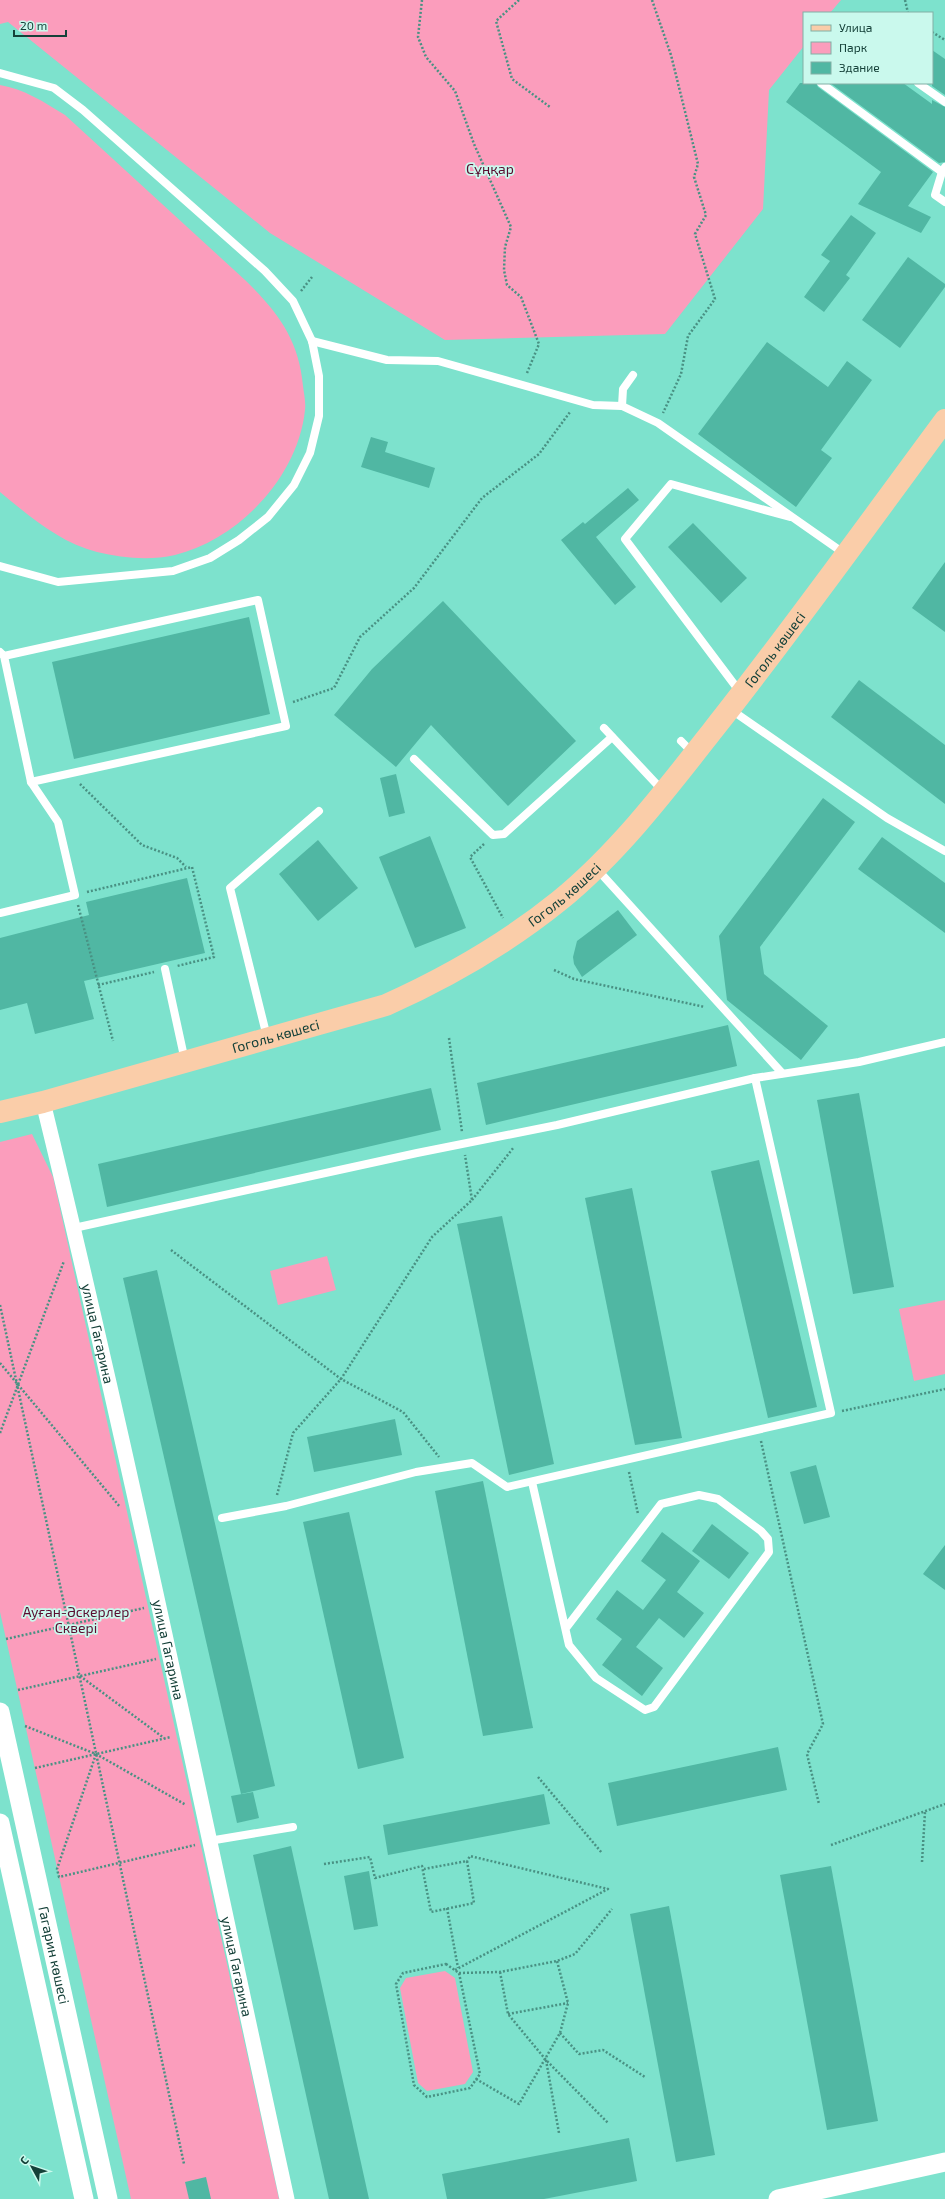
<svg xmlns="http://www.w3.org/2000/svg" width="945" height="2199" viewBox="0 0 945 2199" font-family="'Exo 2',sans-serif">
  <rect width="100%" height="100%" fill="#7de2cd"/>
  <!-- green -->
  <g fill="#fb9dbc">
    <path d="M 0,0 L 841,0 L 830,13 L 804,13 L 804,46 L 769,90 L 763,209 L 665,334 L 445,340 L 270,233 L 8,22 L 0,24 Z"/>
    <path d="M 0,85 C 24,89 44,102 65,115 L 245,280 C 278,312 299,340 303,386 C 304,394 306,403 305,410 C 298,477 239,539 175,555 C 149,561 122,558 97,552 C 60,543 28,515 0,492 Z"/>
    <path d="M 32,1134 L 53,1177 L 279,2199 L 131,2199 L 0,1612 L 0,1142 Z"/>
    <path d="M 327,1256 L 336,1290 L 278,1305 L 270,1271 Z"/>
    <path d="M 945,1300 L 945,1374 L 914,1381 L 899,1309 Z"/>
    <path d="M 445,1971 L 455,1978 L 473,2072 L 465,2084 L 427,2091 L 418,2083 L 400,1988 L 406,1978 Z"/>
  </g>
  <!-- building -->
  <g fill="#50b7a3">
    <path d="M 932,50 L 945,59 L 945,95 L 932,86 Z"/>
    <path d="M 800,83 L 816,83 L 818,87 L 933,172 L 908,206 L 931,217 L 921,233 L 858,204 L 881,172 L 786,102 Z"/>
    <path d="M 830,83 L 903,83 L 932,104 L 932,100 L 945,107 L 945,162 L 939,163 Z"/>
    <path d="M 851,215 L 876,233 L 846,275 L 850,278 L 824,312 L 804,297 L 830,261 L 821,255 Z"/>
    <path d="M 908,257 L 945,284 L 945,287 L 900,348 L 862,320 Z"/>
    <path d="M 767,342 L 828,387 L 847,361 L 872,380 L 821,450 L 832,458 L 796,507 L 698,434 Z"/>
    <path d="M 371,437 L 388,442 L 385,452 L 435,468 L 429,488 L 361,467 Z"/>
    <path d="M 628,488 L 639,500 L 596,537 L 636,587 L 615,605 L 561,540 L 583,522 L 585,524 Z"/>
    <path d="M 693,523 L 747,578 L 721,603 L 668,547 Z"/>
    <path d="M 945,562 L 945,632 L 912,608 Z"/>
    <path d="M 443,601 L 576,741 L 508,806 L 431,725 L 396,767 L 334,715 L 372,669 Z"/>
    <path d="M 249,617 L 270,714 L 74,759 L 52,662 Z"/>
    <path d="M 859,680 L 945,745 L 945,804 L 831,717 Z"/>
    <path d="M 396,774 L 405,813 L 389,817 L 380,778 Z"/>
    <path d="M 823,798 L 855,822 L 760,947 L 764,974 L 828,1026 L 801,1060 L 727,1000 L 719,936 Z"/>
    <path d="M 430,836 L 466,928 L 415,948 L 379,857 Z"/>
    <path d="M 882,837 L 945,883 L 945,933 L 858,869 Z"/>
    <path d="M 318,840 L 358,888 L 318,921 L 279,874 Z"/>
    <path d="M 187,878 L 205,953 L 84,981 L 94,1019 L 35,1034 L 27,1003 L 0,1010 L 0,938 L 89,915 L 86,902 Z"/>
    <path d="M 618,910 L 637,935 L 582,977 L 574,964 L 573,957 L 577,941 Z"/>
    <path d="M 728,1025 L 737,1066 L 486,1125 L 477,1083 Z"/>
    <path d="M 431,1088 L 441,1130 L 107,1207 L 98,1164 Z"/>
    <path d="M 859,1093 L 894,1287 L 853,1294 L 817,1100 Z"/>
    <path d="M 759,1160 L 817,1407 L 768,1418 L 711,1171 Z"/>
    <path d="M 632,1188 L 682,1438 L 635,1445 L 585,1198 Z"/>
    <path d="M 502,1216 L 554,1464 L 509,1475 L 457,1224 Z"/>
    <path d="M 157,1270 L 275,1786 L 241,1794 L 123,1278 Z"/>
    <path d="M 395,1419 L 402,1455 L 314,1472 L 307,1437 Z"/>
    <path d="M 816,1465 L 830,1517 L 804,1524 L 790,1472 Z"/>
    <path d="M 483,1481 L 533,1728 L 483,1736 L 435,1491 Z"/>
    <path d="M 349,1512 L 404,1758 L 358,1769 L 303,1522 Z"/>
    <path d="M 712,1524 L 749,1553 L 729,1579 L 692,1551 Z"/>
    <path d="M 662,1532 L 700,1561 L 677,1592 L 704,1613 L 684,1638 L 659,1618 L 636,1647 L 663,1668 L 642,1696 L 602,1665 L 622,1639 L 596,1619 L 617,1590 L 643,1610 L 666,1580 L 641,1561 Z"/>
    <path d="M 945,1545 L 945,1590 L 923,1574 Z"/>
    <path d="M 778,1747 L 787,1790 L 617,1826 L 608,1783 Z"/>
    <path d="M 253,1792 L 259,1818 L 237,1823 L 231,1796 Z"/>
    <path d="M 544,1794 L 550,1824 L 388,1855 L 383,1825 Z"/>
    <path d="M 291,1846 L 369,2199 L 329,2199 L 253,1855 Z"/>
    <path d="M 831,1866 L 878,2121 L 827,2130 L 780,1875 Z"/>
    <path d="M 369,1871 L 378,1926 L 354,1930 L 344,1876 Z"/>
    <path d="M 669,1906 L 715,2155 L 676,2162 L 630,1914 Z"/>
    <path d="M 629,2138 L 637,2181 L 544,2199 L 447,2199 L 442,2174 Z"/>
    <path d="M 206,2177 L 211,2199 L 189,2199 L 185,2182 Z"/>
  </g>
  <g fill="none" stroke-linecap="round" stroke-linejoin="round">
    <!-- path -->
    <g stroke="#499183" stroke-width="2.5" stroke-dasharray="2 2" stroke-linecap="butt">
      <path d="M 422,0 L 418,37 L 426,57 L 455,91 L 474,144 L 511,227 L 505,247 L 504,270 L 507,285 L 521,297 L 539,344 L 527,373"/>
      <path d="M 519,0 L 496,21 L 512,79 L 550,107"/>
      <path d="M 652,0 L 671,55 L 698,164 L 694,177 L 706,215 L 695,234 L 715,299 L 688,336 L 681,374 L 663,413"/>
      <path d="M 905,0 L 908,13"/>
      <path d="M 932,32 L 945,40"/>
      <path d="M 301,291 L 312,277"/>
      <path d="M 293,702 L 334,688 L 360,637 L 414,588 L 482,498 L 539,454 L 570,412"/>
      <path d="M 80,784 L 142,845 L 177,858 L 186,867"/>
      <path d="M 484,844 L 470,857 L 503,918"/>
      <path d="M 87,892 L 192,867 L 214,957 L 177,966"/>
      <path d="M 78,905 L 113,1041"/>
      <path d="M 554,970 L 574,979 L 705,1007"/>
      <path d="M 98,985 L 154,972"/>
      <path d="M 449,1038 L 462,1132"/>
      <path d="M 472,1200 L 514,1147"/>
      <path d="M 171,1250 L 341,1379 L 403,1412 L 439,1457"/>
      <path d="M 0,1305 L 184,2164"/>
      <path d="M 0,1363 L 120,1507"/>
      <path d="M 842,1411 L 945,1389"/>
      <path d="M 0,1433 L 64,1261"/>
      <path d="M 761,1441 L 823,1724 L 807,1754 L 819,1804"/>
      <path d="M 629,1472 L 638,1514"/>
      <path d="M 277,1495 L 293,1433 L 341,1379 L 432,1237 L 472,1200 L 465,1155"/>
      <path d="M 6,1639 L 144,1608"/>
      <path d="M 80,1676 L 164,1738"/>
      <path d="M 18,1690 L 156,1659"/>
      <path d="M 25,1726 L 96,1754 L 186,1805"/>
      <path d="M 96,1754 L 57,1869 L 59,1877 L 195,1845"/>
      <path d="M 35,1768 L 171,1737"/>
      <path d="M 538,1777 L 602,1853"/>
      <path d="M 831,1845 L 945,1804"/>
      <path d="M 922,1862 L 925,1812"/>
      <path d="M 324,1864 L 370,1857 L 375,1878 L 422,1866 L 431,1912 L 474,1903 L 467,1861 L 424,1869"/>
      <path d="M 447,1908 L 458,1968"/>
      <path d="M 446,1964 L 459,1973 L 480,2074 L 470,2088 L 427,2097 L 414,2085 L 396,1984 L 403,1973 Z"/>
      <path d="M 455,1970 L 608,1889 L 470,1856 L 467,1861"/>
      <path d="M 500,1972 L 508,2014 L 546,2060 L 608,2123"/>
      <path d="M 459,1973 L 500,1972 L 557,1961 L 575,1954 L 612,1909"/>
      <path d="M 508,2014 L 568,2003"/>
      <path d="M 560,2033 L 579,2054 L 603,2050 L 645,2077"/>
      <path d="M 546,2060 L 559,2133"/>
      <path d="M 476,2079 L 519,2104 L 560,2033 L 568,2003 L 557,1961"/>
    </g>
    <!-- service -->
    <g stroke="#fff" stroke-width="8">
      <path d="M 0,73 L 54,88 L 83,110 L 265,271 L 293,301 L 312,341 L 319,376 L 319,416 L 310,453 L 294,485 L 268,517 L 239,540 L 210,558 L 173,571 L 58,582 L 0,566"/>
      <path d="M 821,83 L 942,172"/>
      <path d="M 918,83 L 945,102"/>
      <path d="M 945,167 L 942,172 L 935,195 L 945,202"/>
      <path d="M 312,341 L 387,360 L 438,361 L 593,405 L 622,406 L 658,423 L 845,554"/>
      <path d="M 622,406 L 623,389 L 633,375"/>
      <path d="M 0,652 L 4,656 L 31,782 L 286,726 L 258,600 L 4,656"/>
      <path d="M 740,692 L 625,539 L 671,484 L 790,517"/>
      <path d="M 730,709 L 887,818 L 945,851"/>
      <path d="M 604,728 L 663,791"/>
      <path d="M 681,741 L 694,754"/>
      <path d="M 414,759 L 493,835 L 504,834 L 612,737"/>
      <path d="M 596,868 L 782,1073"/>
      <path d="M 0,913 L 75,895 L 58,822 L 31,782"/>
      <path d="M 165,969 L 185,1061"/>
      <path d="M 267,1037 L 230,888 L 319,811"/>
      <path d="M 74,1228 L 417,1153 L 557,1125 L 755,1078 L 859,1062 L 945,1042"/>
      <path d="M 532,1482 L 569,1645 L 596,1678 L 645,1710 L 654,1707 L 769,1552 L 768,1539 L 761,1531 L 718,1499 L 699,1495 L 661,1504 L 566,1628"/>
      <path d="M 222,1518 L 286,1506 L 416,1472 L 472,1463 L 507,1487 L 831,1413 L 755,1078"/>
      <path d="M 209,1841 L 293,1827"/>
    </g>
    <!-- minor -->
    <path stroke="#fff" stroke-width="15" id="s1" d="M 43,1102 C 132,1466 207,1833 287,2199"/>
    <!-- tertiary -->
    <g stroke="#fff" stroke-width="19">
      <path id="s2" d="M 0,1712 L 108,2199"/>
      <path d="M 0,1823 L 84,2199"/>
      <path d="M 778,2199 L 945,2162"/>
    </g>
    <!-- primary -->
    <path stroke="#facda9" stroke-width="22" id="s3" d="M 0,1112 L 43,1102 L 386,1005 C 446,978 507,943 559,901 C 618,853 666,790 713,730 C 793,629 868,524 945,420"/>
  </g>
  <g text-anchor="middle" stroke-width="3.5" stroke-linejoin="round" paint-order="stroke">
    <!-- park labels -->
    <g font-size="14" fill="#5a0d30" stroke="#caf9ed">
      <text x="490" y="174">Сұңқар</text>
      <text x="76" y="1617">Ауған-Әскерлер<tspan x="76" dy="16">Сквері</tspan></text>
    </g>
    <!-- street labels -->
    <g font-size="14" fill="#154139" stroke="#caf9ed">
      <text dy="5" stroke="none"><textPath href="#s3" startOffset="935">Гоголь көшесі</textPath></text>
      <text dy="5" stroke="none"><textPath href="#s3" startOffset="611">Гоголь көшесі</textPath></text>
      <text dy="5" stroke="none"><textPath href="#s3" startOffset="286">Гоголь көшесі</textPath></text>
      <text dy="5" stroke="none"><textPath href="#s1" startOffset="238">улица Гагарина</textPath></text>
      <text dy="5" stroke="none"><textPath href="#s1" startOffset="562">улица Гагарина</textPath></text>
      <text dy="5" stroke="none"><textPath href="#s2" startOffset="249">Гагарин көшесі</textPath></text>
      <text dy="5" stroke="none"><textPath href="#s1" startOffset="886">улица Гагарина</textPath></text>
    </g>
  </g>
  <!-- legend -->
  <rect x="803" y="12" width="130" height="72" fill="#caf9ed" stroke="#82afa5"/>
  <rect x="811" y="25" width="20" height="6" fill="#facda9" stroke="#82afa5"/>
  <text x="839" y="32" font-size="12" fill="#154139">Улица</text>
  <rect x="811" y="42" width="20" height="12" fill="#fb9dbc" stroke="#82afa5"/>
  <text x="839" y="52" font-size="12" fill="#154139">Парк</text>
  <rect x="811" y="62" width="20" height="12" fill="#50b7a3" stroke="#82afa5"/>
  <text x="839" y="72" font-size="12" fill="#154139">Здание</text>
  <!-- north arrow -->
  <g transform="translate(32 2167) rotate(310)" stroke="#caf9ed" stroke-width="3" paint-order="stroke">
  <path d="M0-3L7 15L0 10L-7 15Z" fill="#154139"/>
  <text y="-6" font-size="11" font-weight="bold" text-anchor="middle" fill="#154139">С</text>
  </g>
  <!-- scale -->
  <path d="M14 30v6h52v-6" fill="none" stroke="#154139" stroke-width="2"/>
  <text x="20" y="30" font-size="12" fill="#154139" stroke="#caf9ed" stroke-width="3" paint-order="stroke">20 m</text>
</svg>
